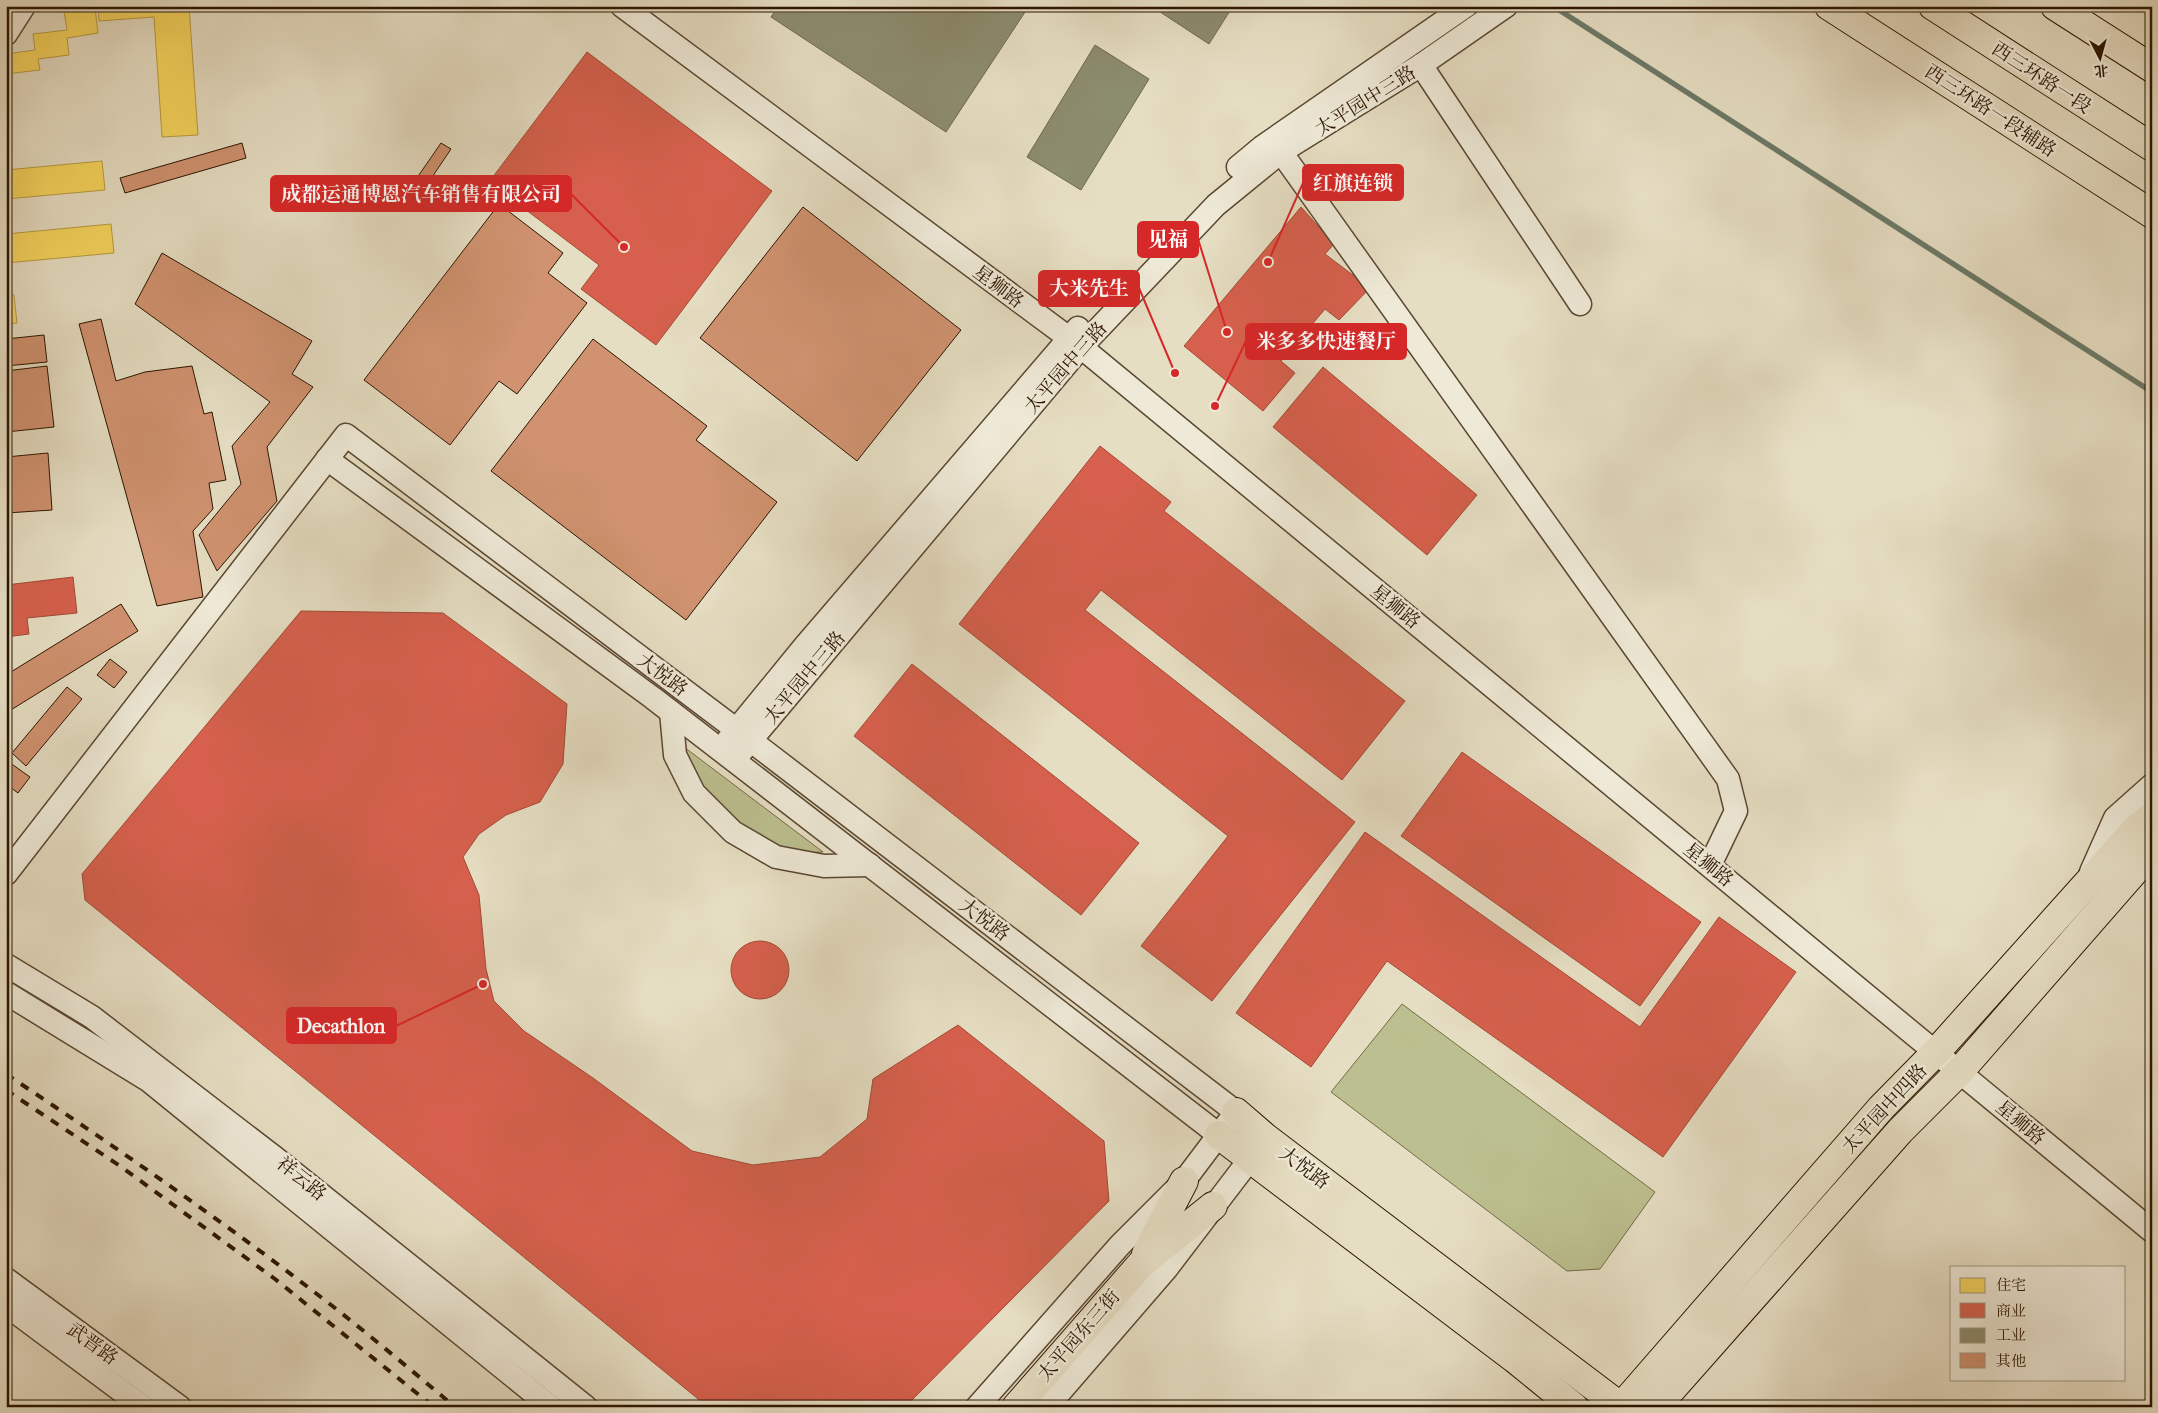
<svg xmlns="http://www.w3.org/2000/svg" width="2158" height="1413" viewBox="0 0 2158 1413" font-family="'IM FELL French Canon','Noto Serif SC',serif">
  <rect width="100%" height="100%" fill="#e6dec3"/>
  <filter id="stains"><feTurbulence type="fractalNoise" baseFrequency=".004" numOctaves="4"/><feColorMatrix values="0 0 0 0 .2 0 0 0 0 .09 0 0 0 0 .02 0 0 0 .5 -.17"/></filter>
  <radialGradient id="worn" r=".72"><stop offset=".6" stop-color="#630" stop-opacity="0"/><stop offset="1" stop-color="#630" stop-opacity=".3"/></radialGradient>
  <!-- green -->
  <g fill="#bcbf8f" stroke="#746a48">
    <path d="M 684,747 L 823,852 C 816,852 807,853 800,852 C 763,845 705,804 691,769 C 688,762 686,754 684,747 Z"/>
    <path d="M 1402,1004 L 1655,1192 L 1600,1269 L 1567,1271 L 1331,1092 Z"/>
  </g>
  <!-- homes -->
  <g fill="#f6d55c" stroke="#b99b40">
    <path d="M 98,6 L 189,6 L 198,135 L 162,137 L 154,17 L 99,21 Z"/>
    <path d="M 95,8 L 98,33 L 67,38 L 69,55 L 38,59 L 40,70 L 6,74 L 6,54 L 35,50 L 33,34 L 67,30 L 64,11 Z"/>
    <path d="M 102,161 L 105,190 L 6,199 L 6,170 Z"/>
    <path d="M 111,224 L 114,253 L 6,263 L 6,234 Z"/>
    <path d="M 6,295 L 14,295 L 17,323 L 6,324 Z"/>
  </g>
  <!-- shops -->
  <g fill="#d6604d" stroke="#a34a36">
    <path d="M 587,52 L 772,191 L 656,345 L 581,289 L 599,265 L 489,182 Z"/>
    <path d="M 1301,207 L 1334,244 L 1325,254 L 1370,288 L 1339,320 L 1325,309 L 1281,361 L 1295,373 L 1263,411 L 1184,346 Z"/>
    <path d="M 1323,367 L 1477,495 L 1427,555 L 1273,427 Z"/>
    <path d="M 1100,446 L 1171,502 L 1164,511 L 1405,701 L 1342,780 L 1101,590 L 1085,610 L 1355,822 L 1212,1001 L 1141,946 L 1228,836 L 959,624 Z"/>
    <path d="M 73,577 L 77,613 L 27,618 L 29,634 L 6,637 L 6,585 Z"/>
    <path d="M 301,611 L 443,613 L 567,704 L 563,764 L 540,802 L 506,815 L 479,834 L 463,857 L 479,895 L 486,969 L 494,1001 L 524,1031 L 593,1078 L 692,1151 L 753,1165 L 820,1157 L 867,1119 L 873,1079 L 958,1025 L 1104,1141 L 1109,1201 L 905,1407 L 708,1407 L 85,900 L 82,874 Z"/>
    <path d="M 912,664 L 1139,843 L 1081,915 L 854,736 Z"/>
    <path d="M 1462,752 L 1701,922 L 1640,1006 L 1401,836 Z"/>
    <path d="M 1365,832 L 1640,1027 L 1719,917 L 1796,972 L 1663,1157 L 1387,961 L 1311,1067 L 1236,1013 Z"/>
    <circle cx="760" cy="970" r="29"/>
  </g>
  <!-- industry -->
  <g fill="#8c8c6e" stroke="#6f684d">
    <path d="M 778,6 L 1029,6 L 946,132 L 771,17 Z"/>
    <path d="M 1151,6 L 1233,6 L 1209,44 Z"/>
    <path d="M 1095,45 L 1149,79 L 1081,190 L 1027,157 Z"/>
  </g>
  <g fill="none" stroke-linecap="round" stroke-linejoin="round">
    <!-- stream -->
    <path stroke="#6c7a68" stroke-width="5.5" d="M 1556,8 L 2152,392"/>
  </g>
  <!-- building -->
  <g fill="#d09270" stroke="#2b1500">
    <path d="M 242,143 L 246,158 L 125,193 L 120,178 Z"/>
    <path d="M 441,143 L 451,149 L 412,207 L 401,201 Z"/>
    <path d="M 499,204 L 563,253 L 548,273 L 587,303 L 517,394 L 499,381 L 450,445 L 364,380 Z"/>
    <path d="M 803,207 L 961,330 L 857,461 L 700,338 Z"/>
    <path d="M 162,253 L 312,341 L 292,374 L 313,387 L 267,447 L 277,501 L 217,571 L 199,535 L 241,484 L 232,446 L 270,402 L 135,304 Z"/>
    <path d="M 101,319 L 116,381 L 145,372 L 192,366 L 204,414 L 212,412 L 226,480 L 209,483 L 213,509 L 193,531 L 203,597 L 157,606 L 79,324 Z"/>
    <path d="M 44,335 L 47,362 L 6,366 L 6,339 Z"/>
    <path d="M 593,339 L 707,426 L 696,440 L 777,502 L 686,620 L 491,471 Z"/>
    <path d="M 47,366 L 54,427 L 6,432 L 6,371 Z"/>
    <path d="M 48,453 L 52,510 L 6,513 L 6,457 Z"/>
    <path d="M 121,604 L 138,631 L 6,713 L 6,675 Z"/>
    <path d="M 110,659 L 127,672 L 114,688 L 97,675 Z"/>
    <path d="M 67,687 L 82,699 L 26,766 L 12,753 Z"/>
    <path d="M 6,760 L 30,777 L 18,793 L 6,784 Z"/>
  </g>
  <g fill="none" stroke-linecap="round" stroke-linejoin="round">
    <defs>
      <g id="minor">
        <path d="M 622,6 L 1081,347 L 2152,1231"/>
        <path d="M 6,34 L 24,6"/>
        <path d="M 1421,65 L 1580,304"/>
        <path d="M 1281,152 L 1728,779 L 1736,811 L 1710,865"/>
        <path d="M 1238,167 L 1262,147 L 1466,6"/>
        <path d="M 327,459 L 653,698 L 1219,1135"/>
        <path d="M 671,712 L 675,755 L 694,793 L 733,832 L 776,857 L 824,866 L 870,865"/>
        <path d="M 728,740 L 804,647 L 1078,328"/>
        <path d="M 741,752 L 1081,347 L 1216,205 L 1281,152 L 1421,65 L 1506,6"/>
        <path d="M 2091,872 L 2115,818 L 2152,785"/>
        <path d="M 6,874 L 346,435 L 750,740 L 1236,1112 L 1184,1181 L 1120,1245 L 977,1407"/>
        <path d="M 6,965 L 92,1017 L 274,1157 L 586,1407"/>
        <path d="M 6,993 L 148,1080 L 551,1407"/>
        <path d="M 6,1279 L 180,1407"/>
        <path d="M 6,1305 L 143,1407"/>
        <path d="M 1047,1407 L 1167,1268 L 1260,1146"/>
      </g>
      <g id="major">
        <path d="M 1829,6 L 2152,214"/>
        <path d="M 1236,1112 L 1266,1138 L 1621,1407"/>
        <path d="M 1219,1135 L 1515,1359 L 1574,1407"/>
        <path d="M 1146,1254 L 1184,1181"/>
        <path d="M 1016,1407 L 1141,1264 L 1213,1206"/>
        <path d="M 1621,1407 L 1881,1108 L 1937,1051 L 2135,830 L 2152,816"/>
        <path d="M 1656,1407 L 1900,1131 L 1960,1071 L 2152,851"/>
      </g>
      <g id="highway">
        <path d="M 1933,6 L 2152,147"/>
        <path d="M 2055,6 L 2152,68"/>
      </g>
    </defs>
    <!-- minor casing -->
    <use href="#minor" stroke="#5a4731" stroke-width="25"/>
    <!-- major casing -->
    <use href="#major" stroke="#2b1500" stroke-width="30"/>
    <!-- highway casing -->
    <use href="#highway" stroke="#2b1500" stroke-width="30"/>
    <!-- minor -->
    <use href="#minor" stroke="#efead8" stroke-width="22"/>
    <!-- major -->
    <use href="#major" stroke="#e6dec3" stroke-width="28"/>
    <!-- highway -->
    <use href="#highway" stroke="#e6dec3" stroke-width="28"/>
    <!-- rail -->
    <g stroke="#2b1500" stroke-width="4" stroke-dasharray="9 9" stroke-linecap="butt">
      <path d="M 6,1074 C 120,1150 233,1228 340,1312 C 379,1343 417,1375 455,1407"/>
      <path d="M 6,1090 L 120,1166 L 275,1279 L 434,1407"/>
    </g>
  </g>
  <g text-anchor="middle" stroke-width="5" stroke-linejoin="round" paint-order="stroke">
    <!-- street labels -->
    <g font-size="19" fill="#2b1500" stroke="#efead8">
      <text transform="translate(2042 77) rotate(33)" y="7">西三环路一段</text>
      <text transform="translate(1365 100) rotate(-32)" y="7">太平园中三路</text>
      <text transform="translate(1991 110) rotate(33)" y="7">西三环路一段辅路</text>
      <text transform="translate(999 286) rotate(37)" y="7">星狮路</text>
      <text transform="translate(1065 367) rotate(-49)" y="7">太平园中三路</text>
      <text transform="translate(1396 606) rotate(39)" y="7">星狮路</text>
      <text transform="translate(663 674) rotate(37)" y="7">大悦路</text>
      <text transform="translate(804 677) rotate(-50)" y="7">太平园中三路</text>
      <text transform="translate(1709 864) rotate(39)" y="7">星狮路</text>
      <text transform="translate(985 919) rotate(37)" y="7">大悦路</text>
      <text transform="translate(1884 1108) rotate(-47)" y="7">太平园中四路</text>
      <text transform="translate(2021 1122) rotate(40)" y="7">星狮路</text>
      <text transform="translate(1305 1167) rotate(37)" y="7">大悦路</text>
      <text transform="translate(302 1178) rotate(39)" y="7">祥云路</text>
      <text transform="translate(1078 1335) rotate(-49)" y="7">太平园东三街</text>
      <text transform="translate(93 1343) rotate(36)" y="7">武晋路</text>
    </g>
  </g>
  <!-- callouts -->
  <path fill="none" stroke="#d62828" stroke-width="2" d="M1268 262L1303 183M624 247L571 194M1227 332L1198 239M1175 373L1139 288M1215 406L1246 341M483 984L396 1026"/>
  <g fill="#d62828" stroke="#efead8" stroke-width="2">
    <circle cx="1268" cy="262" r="5"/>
    <circle cx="624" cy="247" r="5"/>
    <circle cx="1227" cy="332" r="5"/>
    <circle cx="1175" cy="373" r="5"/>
    <circle cx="1215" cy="406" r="5"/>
    <circle cx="483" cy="984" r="5"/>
  </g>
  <g fill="#d62828" stroke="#d62828" stroke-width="2">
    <rect x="1303" y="165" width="100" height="35" rx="5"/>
    <rect x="271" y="176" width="300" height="35" rx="5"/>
    <rect x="1138" y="222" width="60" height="35" rx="5"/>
    <rect x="1039" y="271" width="100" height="35" rx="5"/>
    <rect x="1246" y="324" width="160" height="35" rx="5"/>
    <rect x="287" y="1008" width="109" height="35" rx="5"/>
  </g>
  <g font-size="20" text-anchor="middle" font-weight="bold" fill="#fff">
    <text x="1353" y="190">红旗连锁</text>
    <text x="421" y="201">成都运通博恩汽车销售有限公司</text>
    <text x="1168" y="246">见福</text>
    <text x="1089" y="295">大米先生</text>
    <text x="1326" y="348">米多多快速餐厅</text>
    <text x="341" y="1033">Decathlon</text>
  </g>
  <!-- margin -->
  <rect width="2158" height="1413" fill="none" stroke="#e6dec3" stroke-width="25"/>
  <rect x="8" y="8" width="2143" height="1398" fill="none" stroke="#2b1500" stroke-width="2.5"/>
  <rect x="12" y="12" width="2133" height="1388" fill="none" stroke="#2b1500"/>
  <!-- legend -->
  <rect x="1950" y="1266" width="175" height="115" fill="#efead8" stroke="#a19582"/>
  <rect x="1960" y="1278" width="25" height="15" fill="#f6d55c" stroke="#a19582"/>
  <text x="1996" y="1290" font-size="15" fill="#2b1500">住宅</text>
  <rect x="1960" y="1303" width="25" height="15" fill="#d6604d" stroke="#a19582"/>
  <text x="1996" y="1316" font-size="15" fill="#2b1500">商业</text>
  <rect x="1960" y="1328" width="25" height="15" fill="#8c8c6e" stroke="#a19582"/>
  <text x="1996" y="1340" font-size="15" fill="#2b1500">工业</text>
  <rect x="1960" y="1353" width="25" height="15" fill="#d09270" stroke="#a19582"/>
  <text x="1996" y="1366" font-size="15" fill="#2b1500">其他</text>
  <!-- north arrow -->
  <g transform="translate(2100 58) rotate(174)" stroke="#efead8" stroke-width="4" paint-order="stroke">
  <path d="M0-4L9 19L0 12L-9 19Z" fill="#2b1500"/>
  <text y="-8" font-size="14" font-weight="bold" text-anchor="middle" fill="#2b1500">北</text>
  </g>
  <rect width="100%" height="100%" filter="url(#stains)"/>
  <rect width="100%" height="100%" fill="url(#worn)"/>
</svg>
